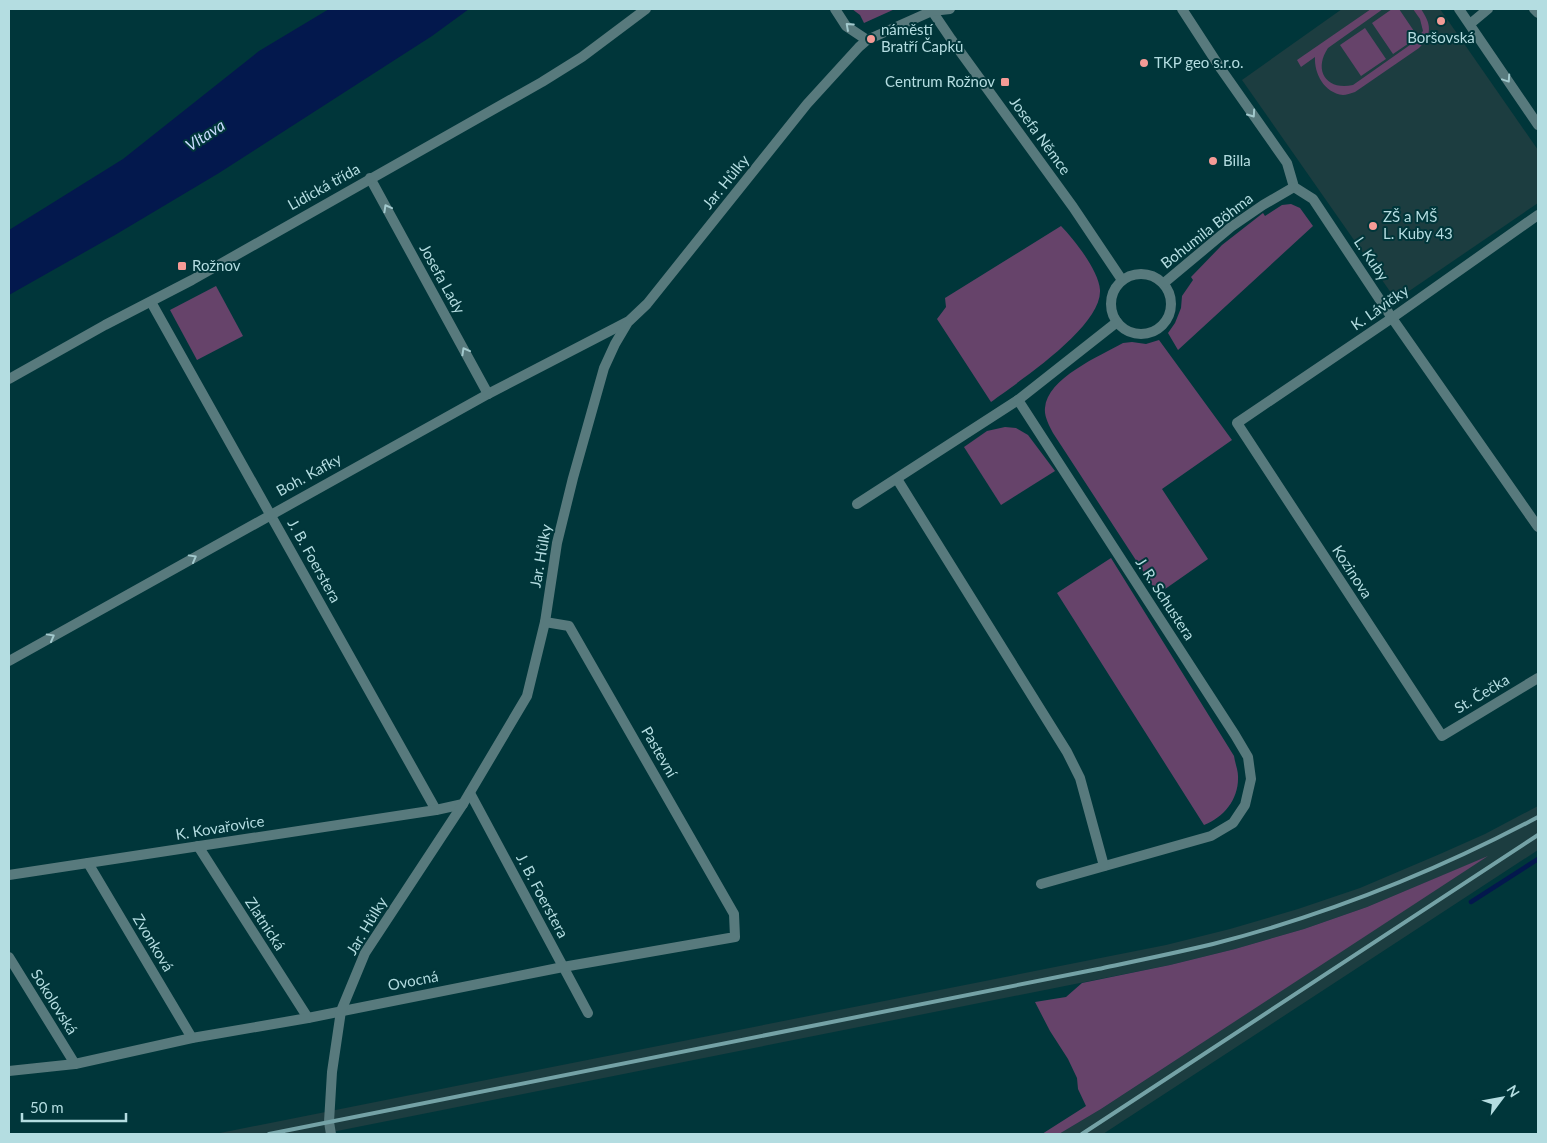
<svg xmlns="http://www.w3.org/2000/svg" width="1547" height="1143" viewBox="0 0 1547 1143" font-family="Lato,sans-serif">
  <rect width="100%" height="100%" fill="#00363a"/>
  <!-- built -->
  <g fill="#1c3d40">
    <path d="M 1342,9 L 1440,9 L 1538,150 L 1538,203 L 1396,300 L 1242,80 Z"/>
    <path d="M 1538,806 L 1538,850 L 1103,1134 L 1059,1134 L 1101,1109 L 1484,858 L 1367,907 L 1304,929 L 1235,949 L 1170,965 L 322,1134 L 215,1134 L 1166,945 L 1230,929 L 1298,909 L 1360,888 L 1440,854 L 1485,834 Z"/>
  </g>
  <!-- green -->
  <g fill="#66436a">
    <path d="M 852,9 L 895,9 L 864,23 L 860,15 Z"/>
    <path d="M 1371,9 L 1383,9 L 1328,48 C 1313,70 1326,91 1353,85 L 1417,40 L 1418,37 L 1393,54 L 1372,23 L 1392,9 L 1399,9 L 1418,37 L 1423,31 L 1420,19 L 1413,9 L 1421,9 C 1431,24 1433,34 1419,48 L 1355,92 C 1351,93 1346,95 1343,95 C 1324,93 1314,73 1315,57 L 1301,67 L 1297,60 Z"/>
    <path d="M 1365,28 L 1386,59 L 1361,76 L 1340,45 Z"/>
    <path d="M 1291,204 L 1300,208 L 1313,226 L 1178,350 L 1168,333 L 1175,323 L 1181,308 L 1182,296 L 1193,280 L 1191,277 L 1222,245 L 1263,213 L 1265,216 L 1282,205 Z"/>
    <path d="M 1061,226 C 1074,239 1099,271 1100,290 C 1102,327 1019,381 991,402 L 937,319 L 946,307 L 945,298 Z"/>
    <path d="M 216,286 L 243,336 L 197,360 L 170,310 Z"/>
    <path d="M 1159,340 L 1232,440 L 1162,489 L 1208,559 L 1158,594 L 1053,433 C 1049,425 1044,416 1045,408 C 1047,378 1100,356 1123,343 L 1132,342 L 1146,344 Z"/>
    <path d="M 1005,427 L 1016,428 L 1028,435 L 1055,471 L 1001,505 L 964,447 L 987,431 Z"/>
    <path d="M 1111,558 L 1234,756 C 1235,763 1238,770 1238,776 C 1239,799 1224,817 1204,825 L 1057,593 Z"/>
    <path d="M 1488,856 L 1101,1109 L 1059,1134 L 1042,1134 L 1086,1106 L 1078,1089 L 1077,1078 L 1068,1059 L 1050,1031 L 1035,1002 L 1066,997 L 1082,983 L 1170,965 L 1235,949 L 1304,929 L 1367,907 Z"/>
  </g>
  <!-- water -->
  <path fill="#03184d" d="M 329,9 L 469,9 L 432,36 L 219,173 L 115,235 L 9,295 L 9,230 L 123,159 L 259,51 Z"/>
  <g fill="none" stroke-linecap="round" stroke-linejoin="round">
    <!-- stream -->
    <path stroke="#03184d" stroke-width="4.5" d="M 1471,902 L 1538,859"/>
    <!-- minor -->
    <g stroke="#587a7d" stroke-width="10">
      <path d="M 835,9 L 846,26 L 867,40"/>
      <path d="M 931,9 L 932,11 L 951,39 L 1073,207 L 1122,280"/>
      <path d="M 1182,9 L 1221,69 L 1287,163 L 1294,187 L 1313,199 L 1392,318 L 1538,527"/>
      <path d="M 1459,9 L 1538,125"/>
      <path d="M 1534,9 L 1538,13"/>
      <path d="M 1470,24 L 1488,9"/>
      <path d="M 370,178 L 488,394"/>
      <path d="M 1538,215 L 1392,318 L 1237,423 L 1442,736 L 1538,678"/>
      <circle cx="1141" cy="304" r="30"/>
      <path d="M 1164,283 L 1231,227 L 1263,205 L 1294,187"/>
      <path d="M 151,302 L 436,810"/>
      <path d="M 1018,400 L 1235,735 L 1248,757 L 1251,779 L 1245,805 L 1233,823 L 1211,836 L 1041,884"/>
      <path d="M 897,479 L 1067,752 L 1080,778 L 1104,866"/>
      <path d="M 857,504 L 1018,400 L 1117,322"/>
      <path d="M 9,661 L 488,394 L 627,322"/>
      <path d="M 470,793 L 588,1013"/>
      <path d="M 198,846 L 308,1018"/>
      <path d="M 88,863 L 192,1038"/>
      <path d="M 9,875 L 436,810 L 463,804"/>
      <path d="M 9,957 L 75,1064"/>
      <path d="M 9,1071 L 75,1064 L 192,1038 L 308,1018 L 563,967 L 735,937 L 734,914 L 569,626 L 545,622"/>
      <path d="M 331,1134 L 329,1122 L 332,1072 L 341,1011 L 365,953 L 463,804 L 527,696 L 545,622 L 557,543 L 573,478 L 604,368 L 615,344 L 628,322 L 647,304 L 807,104 L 859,47 L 867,40 L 932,11 L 950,9"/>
    </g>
    <!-- tertiary -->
    <path stroke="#587a7d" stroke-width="10" d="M 9,379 L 105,325 L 192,280 L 542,82 L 582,57 L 646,9"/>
    <!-- rail -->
    <g stroke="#74a2a6" stroke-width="4">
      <path d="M 269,1134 L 1098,969 C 1136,961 1175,953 1213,944 C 1326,915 1435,872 1538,817"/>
      <path d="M 1082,1134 L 1538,835"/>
    </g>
  </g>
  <!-- one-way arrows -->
  <defs><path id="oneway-chevron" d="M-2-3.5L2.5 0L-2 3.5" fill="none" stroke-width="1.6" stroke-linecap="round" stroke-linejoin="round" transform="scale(1.25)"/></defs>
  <g stroke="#a2c9cd">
    <use href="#oneway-chevron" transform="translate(849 26) rotate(-138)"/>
    <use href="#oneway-chevron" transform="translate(1507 79) rotate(56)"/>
    <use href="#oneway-chevron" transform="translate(1252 114) rotate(55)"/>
    <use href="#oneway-chevron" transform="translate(387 208) rotate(-119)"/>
    <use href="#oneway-chevron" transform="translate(465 351) rotate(-119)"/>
    <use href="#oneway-chevron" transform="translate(193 558) rotate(-29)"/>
    <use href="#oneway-chevron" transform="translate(51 637) rotate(-29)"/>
  </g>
  <!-- markers -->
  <g fill="#f59b96" stroke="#00363a" stroke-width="2">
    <circle cx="1441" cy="21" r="5"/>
    <circle cx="871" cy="39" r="5"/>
    <circle cx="1144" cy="63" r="5"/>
    <rect x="1000" y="77" width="10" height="10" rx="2.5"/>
    <circle cx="1213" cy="161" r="5"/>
    <circle cx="1373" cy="226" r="5"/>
    <rect x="177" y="261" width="10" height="10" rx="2.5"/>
  </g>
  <g text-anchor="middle" stroke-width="4" stroke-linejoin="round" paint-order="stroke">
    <!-- poi labels -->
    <g font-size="15" fill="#b4dde1" stroke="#00363a" text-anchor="start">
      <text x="881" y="35">náměstí<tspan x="881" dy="17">Bratří Čapků</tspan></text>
      <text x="1441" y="43" text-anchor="middle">Boršovská</text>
      <text x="1154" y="68">TKP geo s.r.o.</text>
      <text x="995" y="87" text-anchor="end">Centrum Rožnov</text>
      <text x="1223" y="166">Billa</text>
      <text x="1383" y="222">ZŠ a MŠ<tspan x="1383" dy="17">L. Kuby 43</tspan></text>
      <text x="192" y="271">Rožnov</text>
    </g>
    <!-- street labels -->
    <g font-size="15" fill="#b4dde1" stroke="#00363a">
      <text transform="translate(1040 136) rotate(54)" y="5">Josefa Němce</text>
      <text transform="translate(726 182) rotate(-51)" y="5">Jar. Hůlky</text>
      <text transform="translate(324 187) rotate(-29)" y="5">Lidická třída</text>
      <text transform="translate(1207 231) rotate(-38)" y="5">Bohumila Böhma</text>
      <text transform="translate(1371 259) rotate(56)" y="5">L. Kuby</text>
      <text transform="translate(442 279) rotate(61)" y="5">Josefa Lady</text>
      <text transform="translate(1380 308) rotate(-35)" y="5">K. Lávičky</text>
      <text transform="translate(309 475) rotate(-29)" y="5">Boh. Kafky</text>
      <text transform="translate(541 556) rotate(-80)" y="5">Jar. Hůlky</text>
      <text transform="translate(314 561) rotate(61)" y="5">J. B. Foerstera</text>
      <text transform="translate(1352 572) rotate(57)" y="5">Kozinova</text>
      <text transform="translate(1165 599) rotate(57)" y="5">J. R. Schustera</text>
      <text transform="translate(1482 694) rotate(-31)" y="5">St. Čečka</text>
      <text transform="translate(659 752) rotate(60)" y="5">Pastevní</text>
      <text transform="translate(220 828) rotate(-9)" y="5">K. Kovařovice</text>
      <text transform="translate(542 896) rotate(62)" y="5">J. B. Foerstera</text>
      <text transform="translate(265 924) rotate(57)" y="5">Zlatnická</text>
      <text transform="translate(367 926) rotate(-59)" y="5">Jar. Hůlky</text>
      <text transform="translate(153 943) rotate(59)" y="5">Zvonková</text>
      <text transform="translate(413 981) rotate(-11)" y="5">Ovocná</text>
      <text transform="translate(54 1002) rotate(58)" y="5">Sokolovská</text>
    </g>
    <!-- water labels -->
    <g font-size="16" font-style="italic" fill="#c8dbfe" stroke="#00363a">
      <text transform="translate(205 135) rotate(-33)" y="6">Vltava</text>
    </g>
  </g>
  <!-- border -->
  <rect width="1547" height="1143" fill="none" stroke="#b4dde1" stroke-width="20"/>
  <!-- north arrow -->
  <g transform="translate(1502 1098) rotate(58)" stroke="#00363a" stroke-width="4" paint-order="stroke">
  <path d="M0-4L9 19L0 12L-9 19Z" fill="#b4dde1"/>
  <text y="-8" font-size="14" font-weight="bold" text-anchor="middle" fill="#b4dde1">N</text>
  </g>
  <!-- scale -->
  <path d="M22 1113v8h104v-8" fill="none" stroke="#b4dde1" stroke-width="2.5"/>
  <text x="30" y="1113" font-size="15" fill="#b4dde1" stroke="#00363a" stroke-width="4" paint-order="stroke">50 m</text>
</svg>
